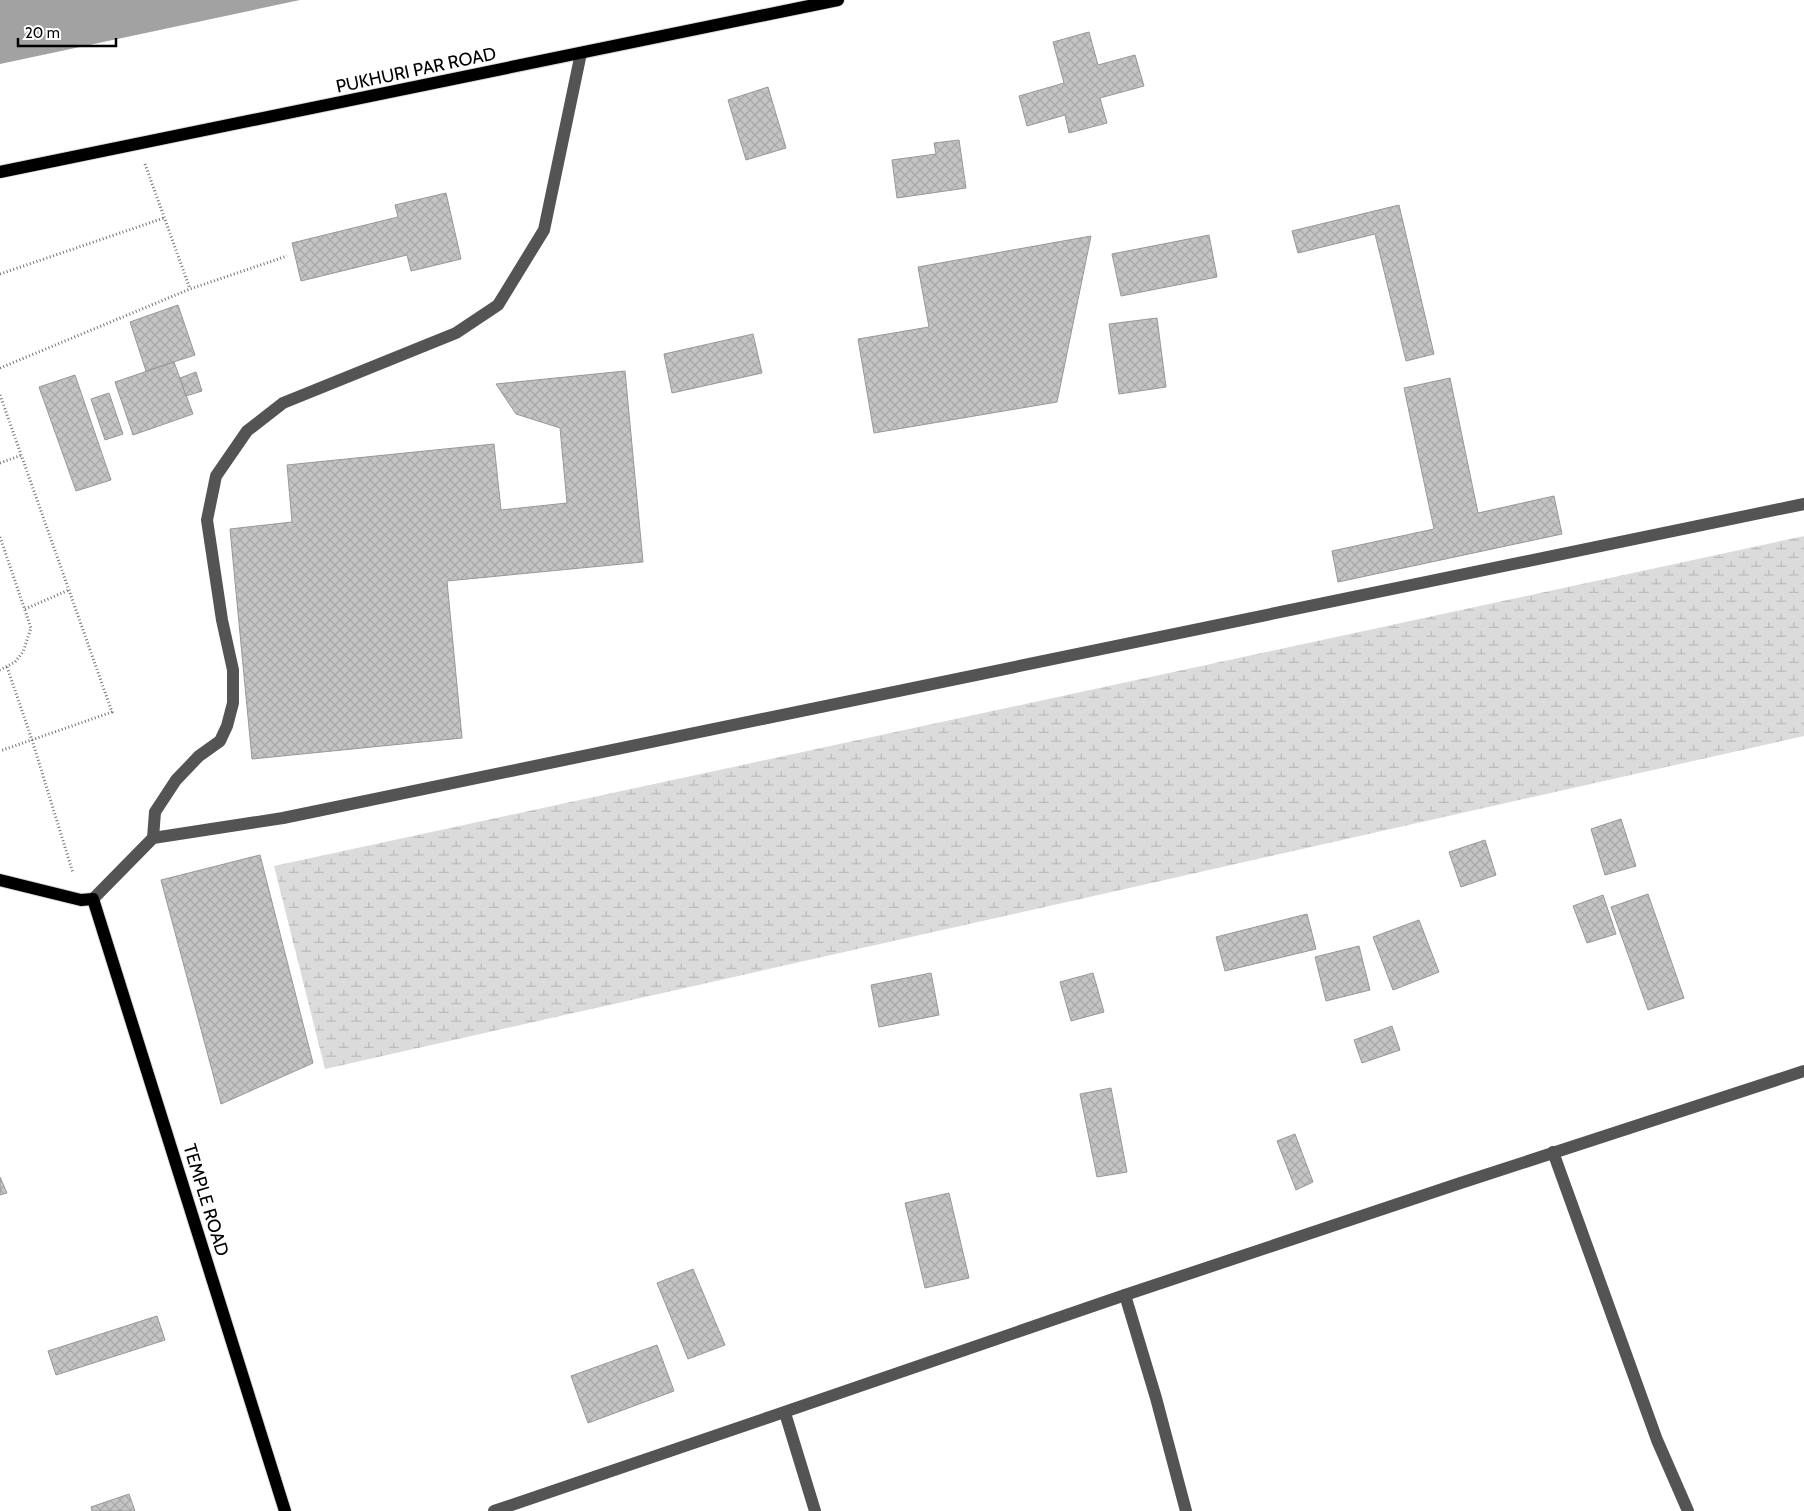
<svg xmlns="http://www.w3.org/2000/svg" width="1804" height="1511" viewBox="0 0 1804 1511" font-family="Cabin,sans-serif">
  <defs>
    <pattern id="wetland-marsh" width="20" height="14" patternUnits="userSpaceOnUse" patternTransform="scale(1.25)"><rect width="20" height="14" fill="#dbdbdb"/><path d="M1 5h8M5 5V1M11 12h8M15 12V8" fill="none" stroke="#bababa"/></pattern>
    <pattern id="building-cross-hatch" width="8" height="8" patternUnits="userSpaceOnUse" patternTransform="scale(1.25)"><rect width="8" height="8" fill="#c4c4c4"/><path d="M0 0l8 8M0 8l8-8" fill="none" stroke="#a7a7a7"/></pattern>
  </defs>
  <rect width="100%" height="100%" fill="#fff"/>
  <!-- wetland -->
  <path fill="url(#wetland-marsh)" d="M 1804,536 L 1804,736 L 325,1069 L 274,866 Z"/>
  <!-- water -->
  <path fill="#a2a2a2" d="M 0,0 L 300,0 L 0,64 Z"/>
  <!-- building -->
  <g fill="url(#building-cross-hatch)" stroke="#989898">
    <path d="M 1089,32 L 1098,65 L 1135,55 L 1144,86 L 1100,98 L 1107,123 L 1069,133 L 1065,115 L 1027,126 L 1019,96 L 1064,83 L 1053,42 Z"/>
    <path d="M 768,87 L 786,148 L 746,160 L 728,100 Z"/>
    <path d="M 959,140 L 966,188 L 897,198 L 892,160 L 936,154 L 934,143 Z"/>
    <path d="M 446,193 L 461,259 L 411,271 L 407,255 L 301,281 L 292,243 L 398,217 L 395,205 Z"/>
    <path d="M 1399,205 L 1434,354 L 1406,361 L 1375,234 L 1298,253 L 1292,231 Z"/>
    <path d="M 1209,235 L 1217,277 L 1121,296 L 1112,254 Z"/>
    <path d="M 1091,236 L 1057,402 L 874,433 L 858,339 L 929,327 L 918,267 Z"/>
    <path d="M 178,305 L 195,355 L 146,371 L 130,322 Z"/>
    <path d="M 1157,318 L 1166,387 L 1119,394 L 1109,324 Z"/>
    <path d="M 753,334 L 762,373 L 672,393 L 664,354 Z"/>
    <path d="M 174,362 L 193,414 L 133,435 L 115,382 Z"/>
    <path d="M 625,371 L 643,562 L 447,581 L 462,738 L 252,759 L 230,529 L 292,522 L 287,465 L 494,444 L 501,510 L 567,503 L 560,428 L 516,414 L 496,384 Z"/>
    <path d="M 196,372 L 202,391 L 186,396 L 180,378 Z"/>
    <path d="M 75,375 L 111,480 L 76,491 L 39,387 Z"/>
    <path d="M 1450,378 L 1478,513 L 1554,496 L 1562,534 L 1338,582 L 1332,551 L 1434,529 L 1404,388 Z"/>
    <path d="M 109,393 L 123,434 L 105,440 L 91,399 Z"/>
    <path d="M 1621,819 L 1636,866 L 1605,875 L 1591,829 Z"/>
    <path d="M 1485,840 L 1496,875 L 1461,887 L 1449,852 Z"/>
    <path d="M 260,855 L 313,1063 L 221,1104 L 161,880 Z"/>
    <path d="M 1648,894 L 1684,998 L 1648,1010 L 1611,907 Z"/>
    <path d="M 1603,895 L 1616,934 L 1587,943 L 1573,906 Z"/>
    <path d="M 1307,914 L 1316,949 L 1225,971 L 1216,937 Z"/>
    <path d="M 1419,920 L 1439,972 L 1393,990 L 1373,937 Z"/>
    <path d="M 1359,946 L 1370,990 L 1326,1001 L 1315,957 Z"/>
    <path d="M 931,973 L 939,1015 L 879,1027 L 871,985 Z"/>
    <path d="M 1093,973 L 1104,1012 L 1071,1021 L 1060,982 Z"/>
    <path d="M 1392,1026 L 1400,1050 L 1362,1063 L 1354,1040 Z"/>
    <path d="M 1111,1088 L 1127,1172 L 1097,1177 L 1080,1094 Z"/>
    <path d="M 1295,1134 L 1313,1182 L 1296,1190 L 1277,1141 Z"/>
    <path d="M 0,1177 L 7,1193 L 0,1195 Z"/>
    <path d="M 949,1193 L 969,1278 L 925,1288 L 905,1203 Z"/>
    <path d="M 693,1269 L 725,1345 L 688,1359 L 657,1283 Z"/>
    <path d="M 157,1316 L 165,1340 L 56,1375 L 48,1351 Z"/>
    <path d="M 657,1345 L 674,1391 L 588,1423 L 571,1376 Z"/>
    <path d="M 129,1494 L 135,1511 L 92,1511 L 91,1507 Z"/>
  </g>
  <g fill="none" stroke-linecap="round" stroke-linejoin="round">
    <defs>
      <g id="major">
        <path d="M 0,172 L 838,0"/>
        <path d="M 0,880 L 81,900 L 93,899 L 285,1511"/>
      </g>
    </defs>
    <!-- major casing -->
    <use href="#major" stroke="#dbdbdb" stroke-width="14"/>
    <!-- path -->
    <g stroke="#767676" stroke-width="3" stroke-dasharray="1 2.5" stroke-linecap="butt">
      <path d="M 145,164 L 190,289"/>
      <path d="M 0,274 L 164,218"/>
      <path d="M 0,368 L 190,289 L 287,256"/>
      <path d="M 0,395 L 112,712 L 0,751"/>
      <path d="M 0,463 L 22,455"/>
      <path d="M 0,537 L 31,628 L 23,652 L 15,662 L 0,670"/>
      <path d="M 25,609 L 69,590"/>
      <path d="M 7,667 L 32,740 L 73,873"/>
    </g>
    <!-- minor -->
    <g stroke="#545454" stroke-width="12">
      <path d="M 153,838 L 155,812 L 176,780 L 199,756 L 220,741 L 227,726 L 233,703 L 233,670 L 222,620 L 207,520 L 216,476 L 247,431 L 283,403 L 456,333 L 498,305 L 544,230 L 581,53"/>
      <path d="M 93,899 L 153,838 L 283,818 L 1804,504"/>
      <path d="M 1553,1152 L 1657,1440 L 1688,1511"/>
      <path d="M 1125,1295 L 1156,1398 L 1186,1511"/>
      <path d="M 785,1413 L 815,1511"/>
      <path d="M 494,1511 C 705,1440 914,1367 1125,1295 C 1351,1219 1577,1144 1804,1071"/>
    </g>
    <!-- major -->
    <use href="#major" stroke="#000" stroke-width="12"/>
  </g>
  <g text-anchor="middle" stroke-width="4" stroke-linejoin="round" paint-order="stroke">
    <!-- street labels -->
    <g font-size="18" fill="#000" stroke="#fff">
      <text transform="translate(416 70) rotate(-12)" y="6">PUKHURI PAR ROAD</text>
      <text transform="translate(206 1200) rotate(73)" y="6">TEMPLE ROAD</text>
    </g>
  </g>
  <!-- scale -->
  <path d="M18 38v8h98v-8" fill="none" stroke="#000000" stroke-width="2.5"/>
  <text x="25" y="38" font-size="15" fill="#000000" stroke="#ffffff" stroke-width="4" paint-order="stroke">20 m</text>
</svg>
